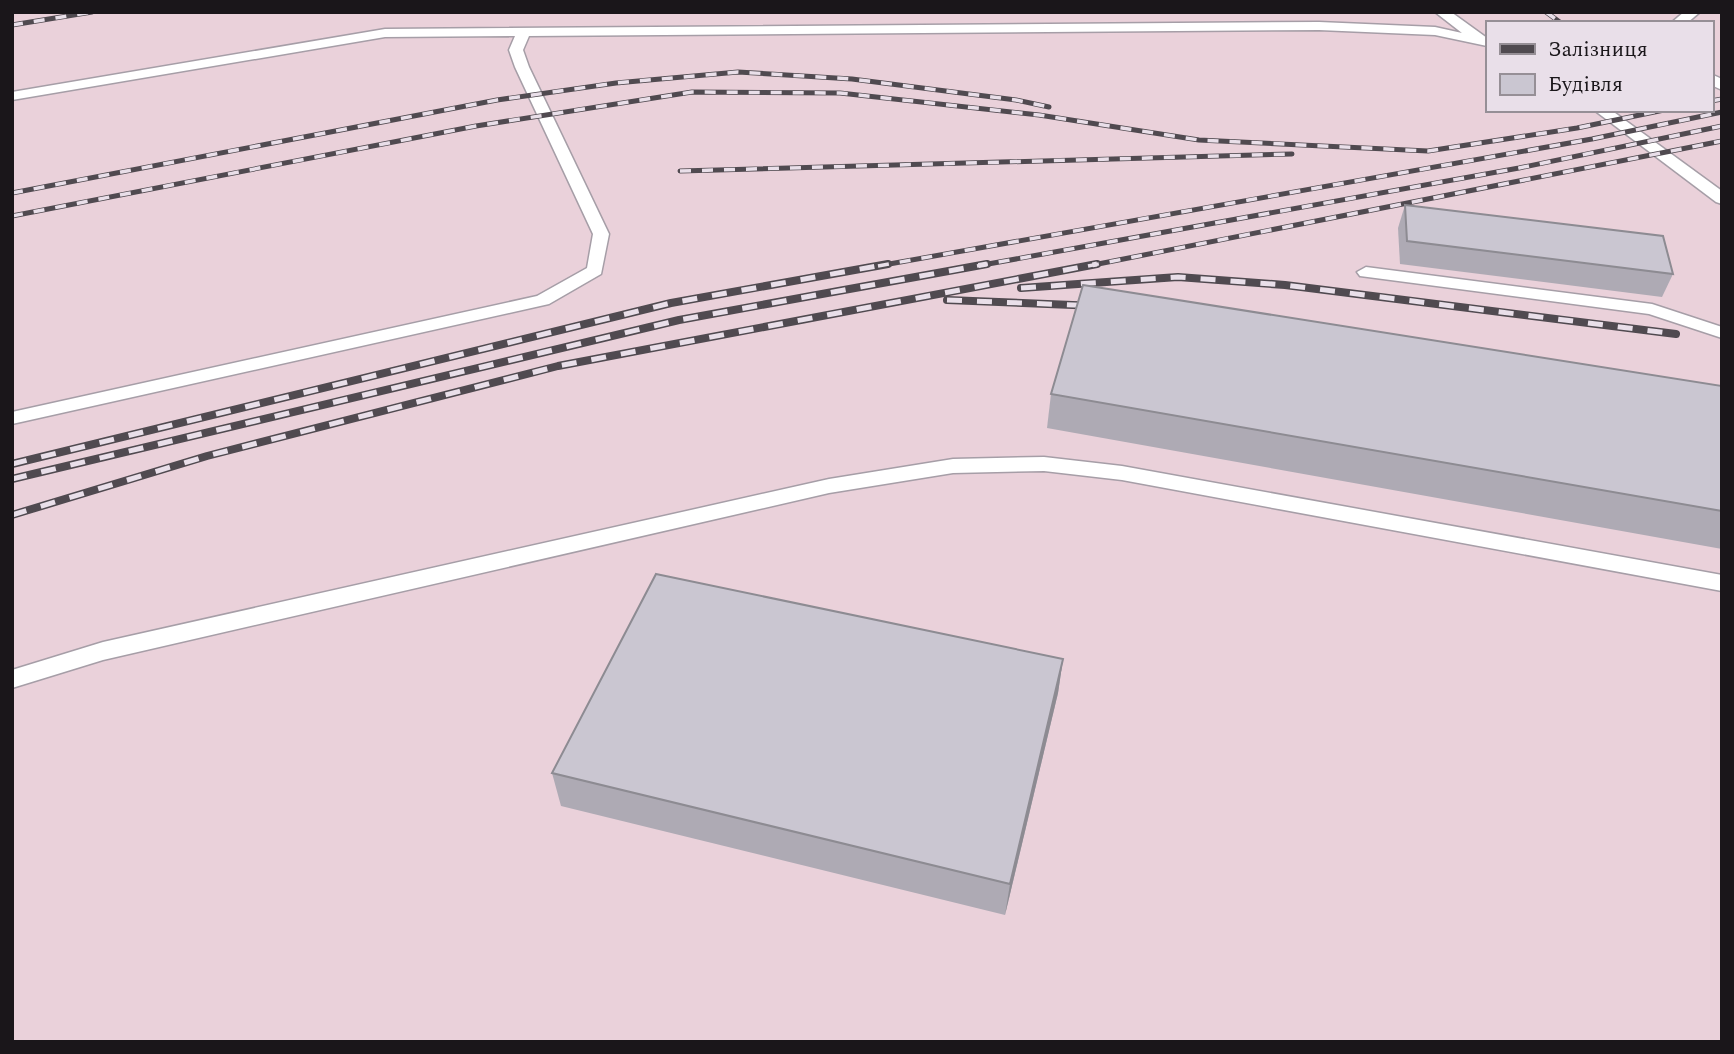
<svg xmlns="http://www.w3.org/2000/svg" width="1734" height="1054" viewBox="0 0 1734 1054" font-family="Spectral,serif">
  <rect width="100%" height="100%" fill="#e9dfe9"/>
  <!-- industrial -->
  <path fill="#ead1da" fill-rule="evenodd" d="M 12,12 L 1722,12 L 1722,1042 L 12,1042 ZM 1487,23 L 1711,23 L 1711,110 L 1487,110 Z"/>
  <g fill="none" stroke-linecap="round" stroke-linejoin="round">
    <defs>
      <g id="lane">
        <path d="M 1435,12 L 1451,12 L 1487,38 L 1487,46 L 1435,35 L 1319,30 L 529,36 L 523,50 L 529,67 L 609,234 L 601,274 L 549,304 L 12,424 L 12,412 L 537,296 L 587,268 L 593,234 L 515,67 L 509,50 L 515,36 L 385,37 L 12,100 L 12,92 L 385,29 L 1319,22 L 1435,27 L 1462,33 Z"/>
        <path d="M 1684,12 L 1700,12 L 1687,23 L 1671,23 Z"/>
        <path d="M 1711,74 L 1722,79 L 1722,90 L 1711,85 Z"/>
        <path d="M 1594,110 L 1611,110 L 1722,191 L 1722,204 L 1716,202 Z"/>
        <path d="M 1366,267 L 1652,304 L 1722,327 L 1722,338 L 1649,314 L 1360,276 L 1357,272 Z"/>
        <path d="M 1044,457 L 1122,466 L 1722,575 L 1722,591 L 1122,480 L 1044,471 L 953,473 L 829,493 L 103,660 L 12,688 L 12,670 L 103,642 L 829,479 L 953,459 Z"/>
      </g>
    </defs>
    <!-- lane casing -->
    <use href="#lane" stroke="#a69ea7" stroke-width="3"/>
    <!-- lane -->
    <use href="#lane" fill="#fff" fill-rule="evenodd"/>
    <defs>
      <g id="rail-far1">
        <path d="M 1546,12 L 1561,23"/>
        <path d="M 12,25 L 92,12"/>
        <path d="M 1711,101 L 1722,99"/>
        <path d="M 680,171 L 1292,154"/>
        <path d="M 12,193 L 497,100 L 616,83 L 738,72 L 852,79 L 1016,100 L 1049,107"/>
        <path d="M 12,216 L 476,126 L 692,92 L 840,93 L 1039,115 L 1199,140 L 1428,151 L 1577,128 L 1664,110"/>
        <path d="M 878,266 L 1592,139 L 1722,112"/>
        <path d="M 977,266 L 1519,168 L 1722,126"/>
        <path d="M 1088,266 L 1722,141"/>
      </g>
      <g id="rail">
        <path d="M 1021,288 L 1178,277 L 1285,285 L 1676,334"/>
        <path d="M 947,300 L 1098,306"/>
        <path d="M 12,464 L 671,303 L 888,264"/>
        <path d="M 12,479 L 679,320 L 987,264"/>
        <path d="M 12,515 L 207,456 L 558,366 L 1097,264"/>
      </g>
    </defs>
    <!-- rail-far1 casing -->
    <use href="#rail-far1" stroke="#504a50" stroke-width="5"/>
    <!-- rail casing -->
    <use href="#rail" stroke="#504a50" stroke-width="8"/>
    <!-- rail-far1 -->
    <use href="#rail-far1" stroke="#e9dfe9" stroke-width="3.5" stroke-dasharray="11" stroke-linecap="butt"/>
    <!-- rail -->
    <use href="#rail" stroke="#e9dfe9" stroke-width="5" stroke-dasharray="15" stroke-linecap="butt"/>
  </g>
  <!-- wall -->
  <g fill="#aeaab4">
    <path d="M 1405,205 L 1673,274 L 1662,297 L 1400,264 L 1398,228 Z"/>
    <path d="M 1722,386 L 1722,549 L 1047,428 L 1051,394 Z"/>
    <path d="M 1063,659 L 1058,693 L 1005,915 L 561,806 L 552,773 Z"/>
  </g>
  <!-- shaded-wall -->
  <path fill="#8d8b92" d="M 1063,659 L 1058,693 L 1005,915 L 1010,884 Z"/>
  <!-- building -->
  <g fill="#cac6d1" stroke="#8d8b92" stroke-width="2">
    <path d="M 1405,205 L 1663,236 L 1673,274 L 1407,241 Z"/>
    <path d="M 1083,285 L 1722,386 L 1722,511 L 1051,394 Z"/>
    <path d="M 656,574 L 1063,659 L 1010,884 L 552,773 Z"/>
  </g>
  <!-- border -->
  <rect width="1734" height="1054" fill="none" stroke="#1a161a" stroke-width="28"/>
  <!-- legend -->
  <rect x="1486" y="21" width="228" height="91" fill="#e9dfe9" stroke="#968f96" stroke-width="2"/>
  <rect x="1500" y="44" width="35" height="10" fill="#504a50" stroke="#968f96" stroke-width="2"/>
  <text x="1548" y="56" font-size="21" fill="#1a161a">Залізниця</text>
  <rect x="1500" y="74" width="35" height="21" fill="#cac6d1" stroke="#968f96" stroke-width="2"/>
  <text x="1548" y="91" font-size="21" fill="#1a161a">Будівля</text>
</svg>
